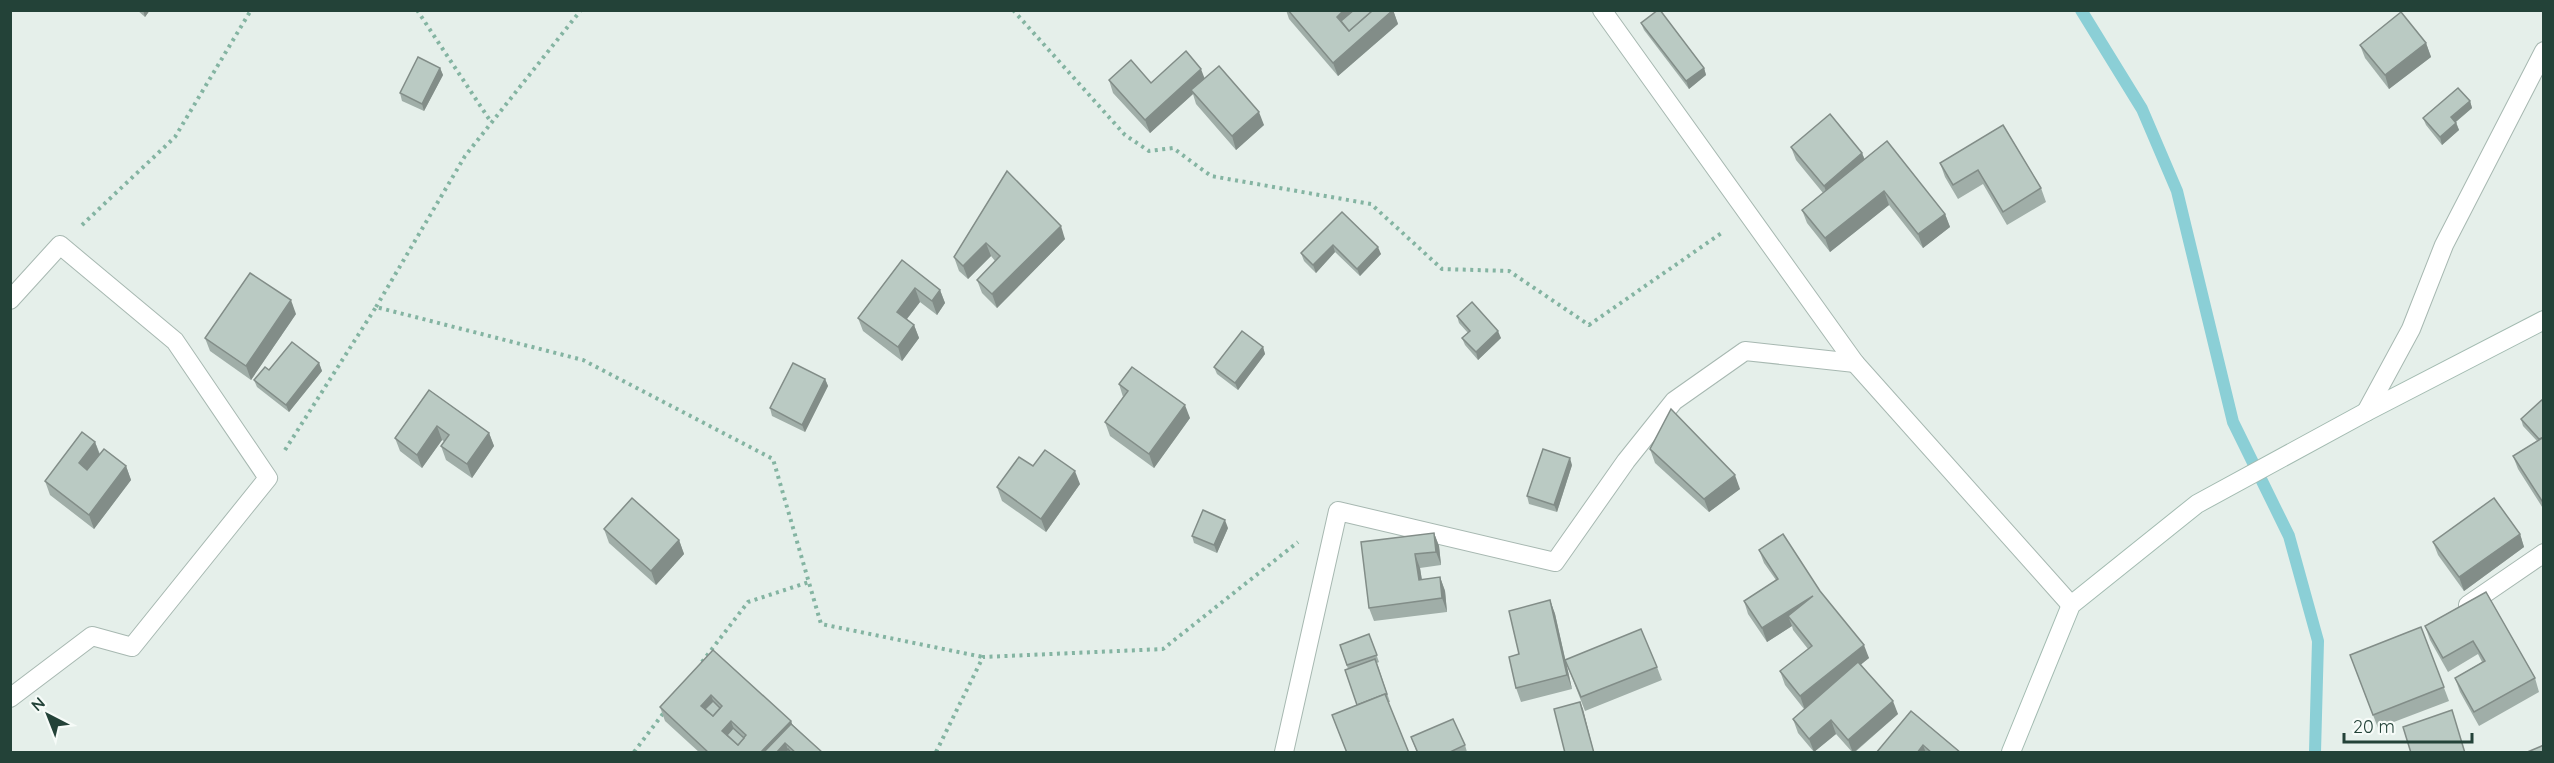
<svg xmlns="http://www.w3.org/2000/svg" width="2554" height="763" viewBox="0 0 2554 763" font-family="Quicksand,sans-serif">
  <rect width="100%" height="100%" fill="#e5efea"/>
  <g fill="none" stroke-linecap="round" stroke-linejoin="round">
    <!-- stream -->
    <path stroke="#8bcfd6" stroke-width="12" d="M 2081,10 L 2142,109 L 2177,191 L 2233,422 L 2289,536 L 2318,641 L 2315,752"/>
    <defs>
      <g id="street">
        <path d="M 1602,10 L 1855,363 L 2071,605"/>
        <path d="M 10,300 L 60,245 L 175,341 L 268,478 L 132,647 L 92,636 L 10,698"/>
        <path d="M 2366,412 L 2411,329 L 2444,245 L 2544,51"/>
        <path d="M 2468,605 L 2544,553"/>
        <path d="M 1284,752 L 1338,511 L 1555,562 L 1626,461 L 1674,401 L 1745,351 L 1855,363"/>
      </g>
      <path id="secondary" d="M 2011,752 L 2071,605 L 2197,504 L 2366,412 L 2544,320"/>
    </defs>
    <!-- street casing -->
    <use href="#street" stroke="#a7b8b1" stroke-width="20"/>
    <!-- secondary casing -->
    <use href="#secondary" stroke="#a3bbb1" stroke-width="20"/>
    <!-- path -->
    <g stroke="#84b4a2" stroke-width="4" stroke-dasharray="3 4.5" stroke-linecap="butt">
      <path d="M 417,10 L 491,122"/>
      <path d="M 1013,10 L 1125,135 L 1149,151 L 1173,148 L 1211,176 L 1371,204 L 1442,269 L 1509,271 L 1589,325 L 1723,232"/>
      <path d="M 82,225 L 175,137 L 251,10"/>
      <path d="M 376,307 L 465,156 L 581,10"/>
      <path d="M 285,450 L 376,307 L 583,360 L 773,459 L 821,624 L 983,657"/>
      <path d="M 702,662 L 748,602 L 809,582"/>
      <path d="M 634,752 L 665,711"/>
      <path d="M 936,752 L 983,657 L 1163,649 L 1298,542"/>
    </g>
    <!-- street -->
    <use href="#street" stroke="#fff" stroke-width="18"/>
    <!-- secondary -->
    <use href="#secondary" stroke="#fff" stroke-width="18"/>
  </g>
  <!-- wall -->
  <g fill="#a0aea8">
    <path d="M 137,10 L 150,10 L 145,17 Z"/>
    <path d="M 1286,10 L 1393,10 L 1398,24 L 1338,76 L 1289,19 Z"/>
    <path d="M 1641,23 L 1704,68 L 1706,75 L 1689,89 L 1644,30 Z"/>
    <path d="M 2426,43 L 2431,57 L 2389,89 L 2365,58 L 2360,45 Z"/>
    <path d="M 440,68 L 443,75 L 424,111 L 402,101 L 400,93 Z"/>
    <path d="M 1205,78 L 1264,125 L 1236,150 L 1196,104 L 1193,94 L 1150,133 L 1113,93 L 1109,80 L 1151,83 Z"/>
    <path d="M 2470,101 L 2472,108 L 2456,122 L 2459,130 L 2442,145 L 2426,125 L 2423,118 Z"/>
    <path d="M 2003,125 L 2041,188 L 2046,202 L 2007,225 L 1983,184 L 1958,199 L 1945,177 L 1940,163 Z"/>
    <path d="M 1791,147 L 1862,153 L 1865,160 L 1945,214 L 1950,227 L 1923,248 L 1889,205 L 1830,252 L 1807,223 L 1802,210 L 1823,193 L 1796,160 Z"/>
    <path d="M 1007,171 L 1065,239 L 997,308 L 982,293 L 977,280 L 995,261 L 991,256 L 968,279 L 959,271 L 954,257 Z"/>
    <path d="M 1342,212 L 1381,254 L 1360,276 L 1335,252 L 1316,273 L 1304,261 L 1301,253 Z"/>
    <path d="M 902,260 L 940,290 L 945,303 L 937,315 L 920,302 L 907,319 L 914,325 L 919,338 L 902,361 L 863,331 L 858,318 Z"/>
    <path d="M 296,314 L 251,380 L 210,351 L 205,338 Z"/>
    <path d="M 1457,316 L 1501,338 L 1478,360 L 1465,345 L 1462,338 L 1468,333 L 1459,323 Z"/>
    <path d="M 1263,347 L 1265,354 L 1238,390 L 1217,374 L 1214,367 Z"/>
    <path d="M 319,363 L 322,371 L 289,412 L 257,387 L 254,380 L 269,370 Z"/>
    <path d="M 825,379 L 828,386 L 805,432 L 772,416 L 770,408 Z"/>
    <path d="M 1119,384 L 1190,418 L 1154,468 L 1110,436 L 1105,422 L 1123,397 Z"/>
    <path d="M 429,390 L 489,433 L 494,446 L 472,478 L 446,460 L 441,446 L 445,442 L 442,440 L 422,468 L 400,451 L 395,438 Z"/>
    <path d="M 2544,398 L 2544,510 L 2518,469 L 2513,456 L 2537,441 L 2523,426 L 2521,419 Z"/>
    <path d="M 95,442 L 100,454 L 126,466 L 131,480 L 94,529 L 50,495 L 45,481 Z"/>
    <path d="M 1650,449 L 1740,489 L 1709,512 L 1655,463 Z"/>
    <path d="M 1572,465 L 1557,512 L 1529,504 L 1527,496 Z"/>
    <path d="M 1033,466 L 1080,484 L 1046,532 L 1002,501 L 997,487 Z"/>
    <path d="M 1228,528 L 1217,553 L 1194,543 L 1192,536 Z"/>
    <path d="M 604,529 L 679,540 L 684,554 L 656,585 L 609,543 Z"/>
    <path d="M 1434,533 L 1439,546 L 1441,565 L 1420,568 L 1422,580 L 1440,577 L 1445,591 L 1447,612 L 1374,621 L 1369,608 Z"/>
    <path d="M 2520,534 L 2524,547 L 2464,591 L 2438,555 L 2433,542 Z"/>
    <path d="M 1759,550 L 1820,591 L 1869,658 L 1861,664 L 1898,714 L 1854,753 L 1853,753 L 1836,734 L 1814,752 L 1798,733 L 1793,719 L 1804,709 L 1785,685 L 1780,671 L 1808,649 L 1793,630 L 1792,626 L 1767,642 L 1748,614 L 1744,601 L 1776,580 L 1764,563 Z"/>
    <path d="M 2486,592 L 2535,678 L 2539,692 L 2479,726 L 2460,692 L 2455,678 L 2482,662 L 2478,654 L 2448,672 L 2430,640 L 2425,626 Z"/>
    <path d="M 1550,600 L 1555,614 L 1565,659 L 1657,667 L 1662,680 L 1585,711 L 1566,662 L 1572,689 L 1521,702 L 1516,688 L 1519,654 Z"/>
    <path d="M 2421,627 L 2449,701 L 2378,728 L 2350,655 Z"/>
    <path d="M 1369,634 L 1379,662 L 1377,663 L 1390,702 L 1388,702 L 1409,753 L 1347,753 L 1332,715 L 1357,705 L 1348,669 L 1340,645 Z"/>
    <path d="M 713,650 L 791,721 L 792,724 L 823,753 L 700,753 L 665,721 L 660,707 Z"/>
    <path d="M 1911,711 L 1961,753 L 1876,753 Z"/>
    <path d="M 1411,737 L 1465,745 L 1467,752 L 1417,753 Z"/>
  </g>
  <!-- shaded-wall -->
  <g fill="#828d88">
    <path d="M 143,10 L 150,10 L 145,17 Z"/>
    <path d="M 1344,10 L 1364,10 L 1344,28 L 1337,17 Z"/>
    <path d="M 1393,10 L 1398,24 L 1338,76 L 1333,63 Z"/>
    <path d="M 2426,43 L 2431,57 L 2389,89 L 2385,75 Z"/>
    <path d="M 440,68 L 443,75 L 424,111 L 422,104 Z"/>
    <path d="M 1704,68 L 1706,75 L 1689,89 L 1686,81 Z"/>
    <path d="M 1201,69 L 1206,82 L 1191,90 L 1193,94 L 1150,133 L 1145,120 Z"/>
    <path d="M 2470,101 L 2472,108 L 2453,124 L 2451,117 Z"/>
    <path d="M 1259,112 L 1264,125 L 1236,150 L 1232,136 Z"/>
    <path d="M 2456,123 L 2459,130 L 2442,145 L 2440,137 Z"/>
    <path d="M 1862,153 L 1867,166 L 1829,199 L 1824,186 Z"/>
    <path d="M 1884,191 L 1889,205 L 1830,252 L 1825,238 Z"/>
    <path d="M 1945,214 L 1950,227 L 1923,248 L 1918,234 Z"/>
    <path d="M 1061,226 L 1065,239 L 997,308 L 992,294 Z"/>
    <path d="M 986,243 L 991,256 L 968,279 L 963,266 Z"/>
    <path d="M 1333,245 L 1335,252 L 1316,273 L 1313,265 Z"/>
    <path d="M 1378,247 L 1381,254 L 1360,276 L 1357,269 Z"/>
    <path d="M 915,288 L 920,302 L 902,325 L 897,312 Z"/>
    <path d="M 940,290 L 945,303 L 937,315 L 932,301 Z"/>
    <path d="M 291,300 L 296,314 L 251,380 L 246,366 Z"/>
    <path d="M 914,325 L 919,338 L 902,361 L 898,347 Z"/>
    <path d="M 1498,331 L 1501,338 L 1478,360 L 1476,352 Z"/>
    <path d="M 1263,347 L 1265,354 L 1238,390 L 1235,383 Z"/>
    <path d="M 319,363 L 322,371 L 289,412 L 286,405 Z"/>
    <path d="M 825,379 L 828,386 L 805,432 L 802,425 Z"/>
    <path d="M 1185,405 L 1190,418 L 1154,468 L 1149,454 Z"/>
    <path d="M 437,426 L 442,440 L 422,468 L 417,455 Z"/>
    <path d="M 489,433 L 494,446 L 472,478 L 467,464 Z"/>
    <path d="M 95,442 L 100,456 L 84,477 L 79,463 Z"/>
    <path d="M 1570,458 L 1572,465 L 1557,512 L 1554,505 Z"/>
    <path d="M 126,466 L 131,480 L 94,529 L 89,515 Z"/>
    <path d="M 1075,471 L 1080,484 L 1046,532 L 1041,519 Z"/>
    <path d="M 1735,475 L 1740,489 L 1709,512 L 1704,499 Z"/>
    <path d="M 1225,520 L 1228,528 L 1217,553 L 1214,545 Z"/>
    <path d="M 1434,533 L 1439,546 L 1441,565 L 1436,552 Z"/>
    <path d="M 2520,534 L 2524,547 L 2464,591 L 2459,577 Z"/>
    <path d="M 679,540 L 684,554 L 656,585 L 651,571 Z"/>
    <path d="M 1415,554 L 1420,568 L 1424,594 L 1419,580 Z"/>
    <path d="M 1440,577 L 1445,591 L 1447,612 L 1442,598 Z"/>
    <path d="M 1813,596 L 1788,616 L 1792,626 L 1767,642 L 1762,628 Z"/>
    <path d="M 1550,600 L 1555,614 L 1572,689 L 1567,675 Z"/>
    <path d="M 1864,645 L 1869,658 L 1805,710 L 1800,696 Z"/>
    <path d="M 711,695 L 716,708 L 708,716 L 701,706 Z"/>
    <path d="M 1893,701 L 1898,714 L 1853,753 L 1848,740 Z"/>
    <path d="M 1580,702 L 1583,709 L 1594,753 Z"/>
    <path d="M 1831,720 L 1836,734 L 1814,752 L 1809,739 Z"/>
    <path d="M 731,721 L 736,735 L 730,741 L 722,731 Z"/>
    <path d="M 791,721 L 796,735 L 786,744 L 789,753 L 760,753 Z"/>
    <path d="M 1923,745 L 1926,753 L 1917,753 Z"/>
  </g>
  <!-- building -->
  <g fill="#bacac3" stroke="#828d88" stroke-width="1.5" fill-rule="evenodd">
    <path d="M 1288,10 L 1344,10 L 1337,17 L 1349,31 L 1373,10 L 1393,10 L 1333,63 Z"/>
    <path d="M 1354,10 L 1373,10 L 1349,31 L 1341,21 Z"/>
    <path d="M 1658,10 L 1660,10 L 1704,68 L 1686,81 L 1641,23 Z"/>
    <path d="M 2401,12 L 2426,43 L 2385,75 L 2360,45 Z"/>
    <path d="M 1186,51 L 1201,69 L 1145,120 L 1109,80 L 1131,60 L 1151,83 Z"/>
    <path d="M 418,57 L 440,68 L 422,104 L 400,93 Z"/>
    <path d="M 1219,66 L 1259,112 L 1232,136 L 1191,90 Z"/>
    <path d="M 2458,88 L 2470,101 L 2451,117 L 2456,123 L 2440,137 L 2423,118 Z"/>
    <path d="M 1830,114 L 1862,153 L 1824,186 L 1791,147 Z"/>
    <path d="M 2003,125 L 2041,188 L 2003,212 L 1978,170 L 1953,185 L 1940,163 Z"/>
    <path d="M 1887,141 L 1945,214 L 1918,234 L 1884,191 L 1825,238 L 1802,210 Z"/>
    <path d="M 1007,171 L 1061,226 L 992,294 L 977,280 L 1000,256 L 986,243 L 963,266 L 954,257 Z"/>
    <path d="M 1342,212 L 1378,247 L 1357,269 L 1333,245 L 1313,265 L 1301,253 Z"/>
    <path d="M 902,260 L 940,290 L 932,301 L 915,288 L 897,312 L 914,325 L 898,347 L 858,318 Z"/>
    <path d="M 250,273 L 291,300 L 246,366 L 205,338 Z"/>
    <path d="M 1472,302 L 1498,331 L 1476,352 L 1462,338 L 1470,331 L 1457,316 Z"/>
    <path d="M 1242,331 L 1263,347 L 1235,383 L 1214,367 Z"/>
    <path d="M 292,342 L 319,363 L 286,405 L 254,380 L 265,367 L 269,370 Z"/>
    <path d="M 793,363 L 825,379 L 802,425 L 770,408 Z"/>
    <path d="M 1132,367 L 1185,405 L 1149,454 L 1105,422 L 1128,391 L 1119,384 Z"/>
    <path d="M 429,390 L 489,433 L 467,464 L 441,446 L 449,435 L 437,426 L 417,455 L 395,438 Z"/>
    <path d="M 2544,398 L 2544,437 L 2539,439 L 2521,419 Z"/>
    <path d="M 1671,409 L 1735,475 L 1704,499 L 1650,449 Z"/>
    <path d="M 82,432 L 95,442 L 79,463 L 87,470 L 104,449 L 126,466 L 89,515 L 45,481 Z"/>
    <path d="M 2544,437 L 2544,504 L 2513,456 Z"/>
    <path d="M 1543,449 L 1570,458 L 1554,505 L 1527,496 Z"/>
    <path d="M 1045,450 L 1075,471 L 1041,519 L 997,487 L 1019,457 L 1033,466 Z"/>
    <path d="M 632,498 L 679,540 L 651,571 L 604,529 Z"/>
    <path d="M 2494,498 L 2520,534 L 2459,577 L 2433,542 Z"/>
    <path d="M 1203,510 L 1225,520 L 1214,545 L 1192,536 Z"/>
    <path d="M 1434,533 L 1436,552 L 1415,554 L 1419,580 L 1440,577 L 1442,598 L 1369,608 L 1361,542 Z"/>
    <path d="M 1783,534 L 1820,591 L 1864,645 L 1800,696 L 1780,671 L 1812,646 L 1788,616 L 1813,596 L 1762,628 L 1744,601 L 1778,579 L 1759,550 Z"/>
    <path d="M 2486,592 L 2535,678 L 2474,712 L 2455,678 L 2485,661 L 2473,641 L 2443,658 L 2425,626 Z"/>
    <path d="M 1550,600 L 1567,675 L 1516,688 L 1509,657 L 1519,654 L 1509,611 Z"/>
    <path d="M 2421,627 L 2444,687 L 2373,715 L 2350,655 Z"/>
    <path d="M 1641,629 L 1657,667 L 1581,697 L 1565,660 Z"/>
    <path d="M 1369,634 L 1377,655 L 1347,665 L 1340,645 Z"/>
    <path d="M 713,650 L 791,721 L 760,753 L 709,753 L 660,707 ZM 711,695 L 722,706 L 713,716 L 701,706 ZM 731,721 L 746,735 L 738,745 L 722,731 Z"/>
    <path d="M 1375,659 L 1387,694 L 1385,695 L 1385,694 L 1357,705 L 1345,670 Z"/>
    <path d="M 1858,662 L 1893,701 L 1848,740 L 1831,720 L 1809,739 L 1793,719 Z"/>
    <path d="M 1385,694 L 1409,753 L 1347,753 L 1332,715 Z"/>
    <path d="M 713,701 L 720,708 L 713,716 L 705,709 Z"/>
    <path d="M 1580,702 L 1594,753 L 1565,753 L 1554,709 Z"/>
    <path d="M 2452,710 L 2465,753 L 2411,753 L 2403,727 Z"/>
    <path d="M 1911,711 L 1961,753 L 1932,753 L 1923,745 L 1917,753 L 1876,753 Z"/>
    <path d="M 1453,719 L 1465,745 L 1448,753 L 1418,753 L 1411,737 Z"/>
    <path d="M 791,724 L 823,753 L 796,753 L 785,743 L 776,753 L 763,753 Z"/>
    <path d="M 733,728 L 744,738 L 738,745 L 727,735 Z"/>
    <path d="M 2544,745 L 2544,753 L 2525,753 Z"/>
    <path d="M 788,749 L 791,753 L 785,753 Z"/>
  </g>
  <!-- border -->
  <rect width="2554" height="763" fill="none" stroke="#234238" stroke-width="24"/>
  <!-- north arrow -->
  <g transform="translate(48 715) rotate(318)" stroke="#f6fbf8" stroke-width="4.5" paint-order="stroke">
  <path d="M0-4.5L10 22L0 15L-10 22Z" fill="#234238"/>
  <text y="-9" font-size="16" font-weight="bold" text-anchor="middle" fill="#234238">N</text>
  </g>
  <!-- scale -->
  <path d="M2344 733v9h128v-9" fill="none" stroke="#234238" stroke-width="3"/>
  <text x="2353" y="733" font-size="18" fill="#234238" stroke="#f6fbf8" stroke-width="4.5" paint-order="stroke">20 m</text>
</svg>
